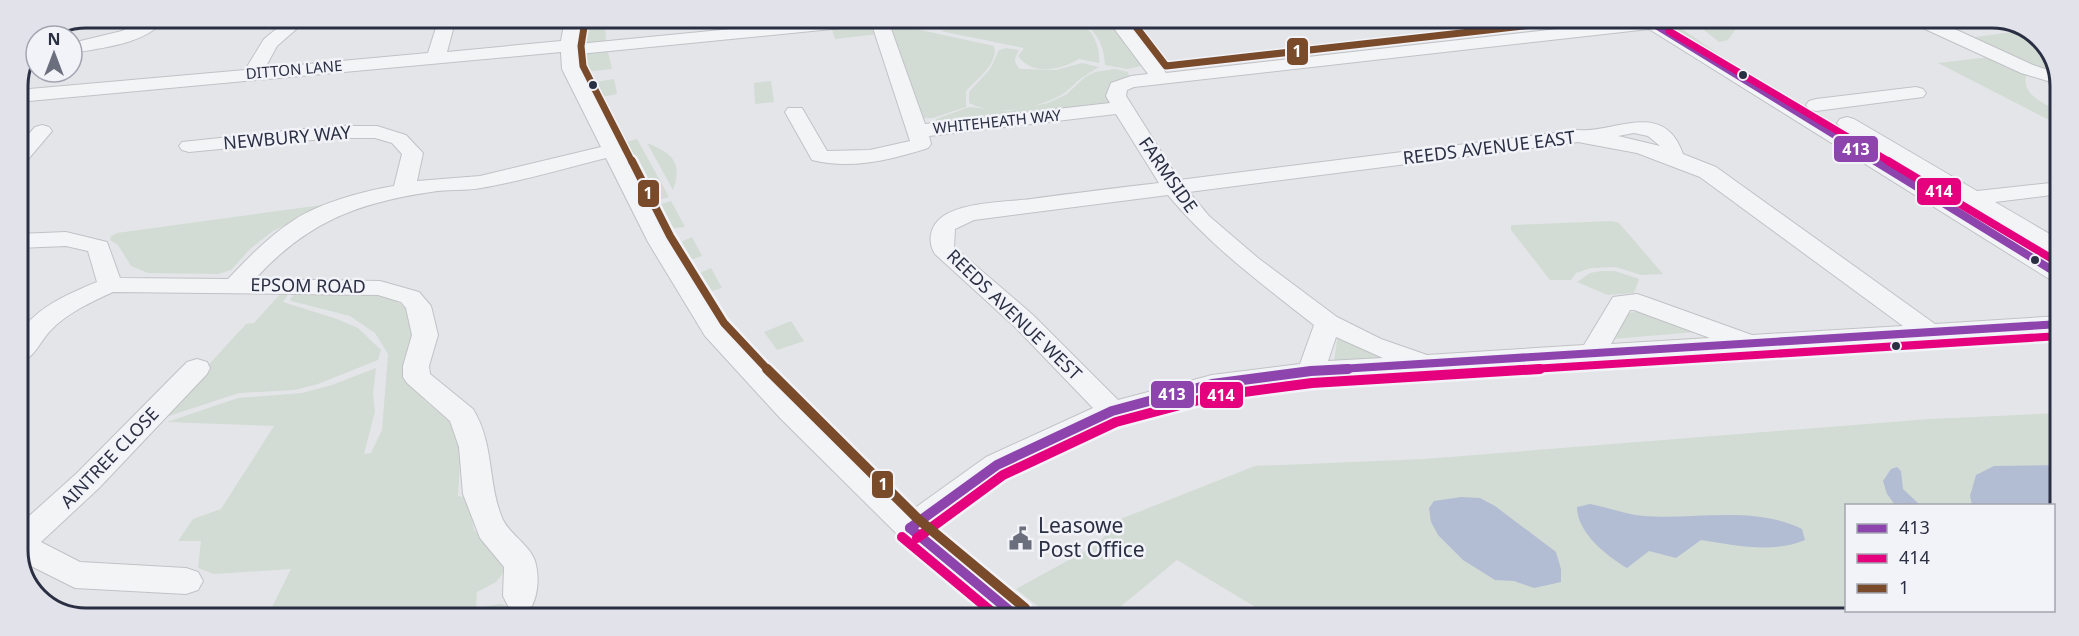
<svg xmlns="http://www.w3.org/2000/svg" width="2079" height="636" viewBox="0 0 2079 636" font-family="'Noto Sans',sans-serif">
  <rect width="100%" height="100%" fill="#e4e5e8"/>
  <!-- green -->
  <g fill="#d2dcd4">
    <path d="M 905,19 L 985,19 L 934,29 L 909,26 Z"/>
    <path d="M 995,19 C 1015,19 1053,16 1071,19 C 1090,23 1101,45 1099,63 L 1079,59 C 1061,70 1032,76 1018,56 L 1024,48 L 940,31 Z"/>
    <path d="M 1077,19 L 1107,19 L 1141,66 L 1127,69 L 1105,65 C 1104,43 1095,29 1077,19 Z"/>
    <path d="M 605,22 L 606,42 L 581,42 L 582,25 Z"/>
    <path d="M 1740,23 L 1728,40 L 1719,42 L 1703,29 L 1710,26 Z"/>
    <path d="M 875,25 L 879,34 L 835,39 L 832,29 Z"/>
    <path d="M 907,27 L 994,46 C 999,63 977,79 966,91 L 966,107 L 933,118 L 918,118 L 888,32 L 892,29 Z"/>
    <path d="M 1682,29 L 1737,67 L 1802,104 L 1795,105 L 1669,31 Z"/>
    <path d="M 2027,30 L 2044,42 L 2058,75 L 2035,68 L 1968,38 Z"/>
    <path d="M 607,48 L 612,69 L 583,72 L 578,56 L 583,51 Z"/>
    <path d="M 1006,48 L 1019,50 C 1015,59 1012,60 1020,69 L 1056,70 L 1082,63 L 1099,67 C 1093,71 1085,75 1079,80 C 1073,85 1068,91 1061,95 C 1036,109 996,117 969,103 L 969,92 L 990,69 L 999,50 Z"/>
    <path d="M 1990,57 L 2027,72 C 2019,95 2044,103 2061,112 L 2061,126 L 1938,63 Z"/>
    <path d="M 1115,69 L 1128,72 L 1129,79 L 1107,105 L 936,125 L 936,119 L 969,107 L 1009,111 L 1048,103 L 1067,94 L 1085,77 L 1095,72 Z"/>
    <path d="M 614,79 L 617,94 L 597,98 L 589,83 Z"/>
    <path d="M 771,81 L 774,102 L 755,104 L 754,83 Z"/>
    <path d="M 637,139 L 669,197 L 652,202 L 620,144 Z"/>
    <path d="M 647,143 C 672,153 683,162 673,190 Z"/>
    <path d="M 671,201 L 685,227 L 666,229 L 655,206 Z"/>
    <path d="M 329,204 L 273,231 L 251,248 L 231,270 L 218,274 L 148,273 L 131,266 L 118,245 L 110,240 L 111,236 L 117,233 Z"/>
    <path d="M 1971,208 L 1981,210 L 2060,257 L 2060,268 L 1968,212 Z"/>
    <path d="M 1612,221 L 1619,223 L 1663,274 L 1641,275 L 1616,267 L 1591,268 L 1576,273 L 1571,280 L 1550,280 L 1511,230 L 1511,225 Z"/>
    <path d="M 692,237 L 702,256 L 685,262 L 676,244 Z"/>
    <path d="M 711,268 L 722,288 L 705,293 L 695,275 Z"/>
    <path d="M 1601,271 L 1615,271 L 1639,279 L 1634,293 L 1608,295 L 1577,282 L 1590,273 Z"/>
    <path d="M 290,292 L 283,302 L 337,319 L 358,328 L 381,350 L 378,360 L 318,384 L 295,390 L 239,393 L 163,418 L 168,409 L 246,324 L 254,323 L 281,293 Z"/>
    <path d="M 297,292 L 358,293 L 392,298 L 411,312 L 415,332 L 404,377 L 426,402 L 455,426 L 461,442 L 458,496 L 468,498 L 474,530 L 499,559 L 504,572 L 496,582 L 477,592 L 476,608 L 500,604 L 521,609 L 522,616 L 306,616 L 303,612 L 272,607 L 291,569 L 214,574 L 198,568 L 201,541 L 178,541 L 193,519 L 221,509 L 274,426 L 167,422 L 238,398 L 302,393 L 332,385 L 376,368 L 373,394 L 375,411 L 364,454 L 371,453 L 382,430 L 388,354 L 375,333 L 350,316 L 291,301 L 290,299 Z"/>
    <path d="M 1646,311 L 1696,332 L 1612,339 L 1626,313 Z"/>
    <path d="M 791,321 L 804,341 L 777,350 L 764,332 Z"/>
    <path d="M 1338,335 L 1388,359 L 1334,361 Z"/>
    <path d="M 2059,413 L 2059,568 L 2054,575 L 2054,506 L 1846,506 L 1846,610 L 2015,611 L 1993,618 L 1272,617 L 1177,560 L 1108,617 L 1051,617 L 1016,589 L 1098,544 L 1118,520 L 1255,466 L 1424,459 L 1930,419 Z"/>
  </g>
  <!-- water -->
  <g fill="#b2bcd3">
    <path d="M 2059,465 L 2059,530 L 2054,532 L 2054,506 L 1972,505 L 1970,496 L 1976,475 L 1994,466 Z"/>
    <path d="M 1897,467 L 1901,471 L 1903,489 L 1920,505 L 1895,505 L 1887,494 L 1883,481 L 1891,469 Z"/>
    <path d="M 1461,497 L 1480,498 L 1495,506 L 1556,552 L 1561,569 L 1561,582 L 1534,588 L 1514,581 L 1495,580 L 1463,560 L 1438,535 L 1431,522 L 1429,508 L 1434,501 Z"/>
    <path d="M 1590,504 C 1607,507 1627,515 1644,516 C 1696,520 1754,505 1802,529 L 1805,540 C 1771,554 1736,545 1701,540 L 1676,558 L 1649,551 L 1627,568 C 1607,556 1577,533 1577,507 Z"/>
  </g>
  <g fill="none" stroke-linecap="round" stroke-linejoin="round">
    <defs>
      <g id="minor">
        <path d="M 147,18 L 166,18 C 147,44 101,48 72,53 L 72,43 L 122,31 Z"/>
        <path d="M 290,18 L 309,18 L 277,46 L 265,68 L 428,53 L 439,18 L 456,18 L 447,52 L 561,41 L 565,19 L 581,19 L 578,44 L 833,19 L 893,19 L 889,23 L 925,124 L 1110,103 L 1106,96 L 1111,83 L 1131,76 L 1148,74 L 1107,19 L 1124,19 L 1166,73 L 1638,20 L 1691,20 L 1689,24 L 1669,27 L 2060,265 L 2060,282 L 2051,280 L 1649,29 L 1134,87 L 1127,90 L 1126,96 L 1179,180 L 1578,130 C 1613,134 1664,98 1683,154 L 1716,167 L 1935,324 L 2060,316 L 2060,332 L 1311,380 L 1212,393 L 1122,418 L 1008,473 L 932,528 L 1029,607 L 1034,617 L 993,617 L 899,536 L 781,419 L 705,336 L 648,242 L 606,158 C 565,168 523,181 481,188 C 465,191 448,189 431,192 C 356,203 306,223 255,279 L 380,281 L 419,292 L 431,306 L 438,335 L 429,366 L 430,374 L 473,409 C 495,445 487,483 503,520 C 511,536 533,547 536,565 C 539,578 538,594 532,606 L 520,610 L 508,606 L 503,596 L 504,567 L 480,538 L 463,494 L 459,447 L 450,421 L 407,383 L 403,377 L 403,366 L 412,335 L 406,308 L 401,302 L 378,295 L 113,292 C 91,302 67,313 50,331 C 39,343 34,359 18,363 C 18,355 16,342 19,335 C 34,308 70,293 97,282 L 88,251 L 66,246 L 18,248 L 18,234 L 66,232 L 107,242 L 120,278 L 228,279 C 248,258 269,236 294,220 C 320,203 363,191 394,186 L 402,154 L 392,143 L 375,138 L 333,138 L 189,152 L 182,150 L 179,146 L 182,142 L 333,126 L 377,126 L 406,135 L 423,153 L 417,181 L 480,176 L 601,147 L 562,69 L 561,52 L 18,102 L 18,90 L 245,70 L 264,39 ZM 872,25 L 910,141 L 870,150 L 827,151 L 802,108 L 788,108 L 785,112 L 812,160 C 850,170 891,160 928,148 L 931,144 L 929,136 L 1116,114 L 1159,183 C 1117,188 1074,193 1031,199 C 1007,202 962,202 942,217 C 930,226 927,242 935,254 L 1015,327 L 1093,408 L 986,457 L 912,510 L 801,405 L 724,325 L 672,242 L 580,69 L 579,54 ZM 1634,133 L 1648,136 L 1660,146 L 1618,136 ZM 1578,142 L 1637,153 L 1700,177 L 1903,326 L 1752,335 L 1646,297 L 1637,294 L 1613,297 L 1584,345 L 1427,355 L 1381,339 L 1337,317 L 1258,258 L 1209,216 L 1189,192 ZM 1168,195 C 1210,246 1262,284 1314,325 L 1300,364 L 1212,375 L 1118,400 L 1033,315 L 954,247 L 955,229 L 974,220 ZM 1630,310 L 1634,310 L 1710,338 L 1611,344 ZM 1336,337 L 1383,358 L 1328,361 Z"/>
        <path d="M 1912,20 L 1935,20 L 2033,65 L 2057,73 L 2061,85 L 2021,73 L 1914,24 Z"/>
        <path d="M 34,49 L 36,49 L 36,59 L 29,60 Z"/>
        <path d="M 1916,87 L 1923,89 L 1926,93 L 1923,97 L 1816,111 L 1809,109 L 1806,105 L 1809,101 L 1816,99 Z"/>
        <path d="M 1847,117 L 1854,119 L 1977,191 L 2060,182 L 2060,194 L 1995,202 L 2060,240 L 2060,257 L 2052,255 L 1840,127 L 1837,123 L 1840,119 Z"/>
        <path d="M 42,125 L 49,127 L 52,131 L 25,163 L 18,165 L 18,146 L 35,127 Z"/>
        <path d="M 197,359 L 207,362 L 210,368 L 207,374 L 99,488 L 41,542 L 80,562 L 186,568 L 198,572 L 203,581 L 198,590 L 186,594 L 75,588 L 21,561 L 18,554 L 18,526 L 77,473 L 187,362 Z"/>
      </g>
    </defs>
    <!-- minor casing -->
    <use href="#minor" stroke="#c1c2c6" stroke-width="2"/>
    <!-- minor -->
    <use href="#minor" fill="#f3f4f6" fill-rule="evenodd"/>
    <defs>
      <path id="bus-1-far2" d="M 1652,23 L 1878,162"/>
      <g id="bus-1-far1">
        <path d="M 1875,161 L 2060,275"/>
        <path d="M 1324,370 L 2060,324"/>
      </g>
      <g id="bus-1">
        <path d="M 910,528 L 997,465 L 1112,411 L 1212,384 L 1311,371 L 1348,369"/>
        <path d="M 910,528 L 1017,617"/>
      </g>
      <path id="bus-2-far2" d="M 1669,31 L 1890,162"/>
      <g id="bus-2-far1">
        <path d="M 1888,161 L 2054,260"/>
        <path d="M 1516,370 L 2060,336"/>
      </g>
      <g id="bus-2">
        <path d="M 902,537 L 998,617"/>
        <path d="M 917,538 L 1003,475 L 1116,422 L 1214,396 L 1312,383 L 1540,369"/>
      </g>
      <g id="bus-3-far2">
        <path d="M 1130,19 L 1166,66 L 1577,20"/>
        <path d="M 585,21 L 581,46 L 583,66 L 632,162"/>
      </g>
      <path id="bus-3-far1" d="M 632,161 L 670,236 L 724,323 L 768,370"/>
      <path id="bus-3" d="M 767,369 L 918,519 L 1025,608"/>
    </defs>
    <!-- bus-1-far2 casing -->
    <use href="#bus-1-far2" stroke="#f2f3f8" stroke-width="10"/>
    <!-- bus-1-far1 casing -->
    <use href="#bus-1-far1" stroke="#f2f3f8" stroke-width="13"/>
    <!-- bus-1 casing -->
    <use href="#bus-1" stroke="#f2f3f8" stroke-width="15"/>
    <!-- bus-2-far2 casing -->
    <use href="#bus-2-far2" stroke="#f2f3f8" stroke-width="10"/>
    <!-- bus-2-far1 casing -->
    <use href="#bus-2-far1" stroke="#f2f3f8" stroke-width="13"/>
    <!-- bus-2 casing -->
    <use href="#bus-2" stroke="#f2f3f8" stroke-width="15"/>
    <!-- bus-3-far2 casing -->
    <use href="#bus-3-far2" stroke="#f2f3f8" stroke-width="10"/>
    <!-- bus-3-far1 casing -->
    <use href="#bus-3-far1" stroke="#f2f3f8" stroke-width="13"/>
    <!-- bus-3 casing -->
    <use href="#bus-3" stroke="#f2f3f8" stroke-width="15"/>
    <!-- bus-1-far2 -->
    <use href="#bus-1-far2" stroke="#8e44ad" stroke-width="7"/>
    <!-- bus-1-far1 -->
    <use href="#bus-1-far1" stroke="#8e44ad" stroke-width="8"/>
    <!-- bus-1 -->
    <use href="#bus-1" stroke="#8e44ad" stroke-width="10"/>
    <!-- bus-2-far2 -->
    <use href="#bus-2-far2" stroke="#e5007d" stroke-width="7"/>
    <!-- bus-2-far1 -->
    <use href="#bus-2-far1" stroke="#e5007d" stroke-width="8"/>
    <!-- bus-2 -->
    <use href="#bus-2" stroke="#e5007d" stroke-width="10"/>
    <!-- bus-3-far2 -->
    <use href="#bus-3-far2" stroke="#7a4b2a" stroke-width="7"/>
    <!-- bus-3-far1 -->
    <use href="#bus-3-far1" stroke="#7a4b2a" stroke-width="8"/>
    <!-- bus-3 -->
    <use href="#bus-3" stroke="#7a4b2a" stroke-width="10"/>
  </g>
  <!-- icons -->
  <defs>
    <symbol id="civic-bare" viewBox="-9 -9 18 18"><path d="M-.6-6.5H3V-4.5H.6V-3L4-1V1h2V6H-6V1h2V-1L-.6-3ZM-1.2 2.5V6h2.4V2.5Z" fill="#6b6f7d" stroke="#f2f3f8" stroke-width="2.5" paint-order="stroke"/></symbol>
  </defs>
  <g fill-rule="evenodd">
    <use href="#civic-bare" x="1004" y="522" width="33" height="33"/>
  </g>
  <!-- markers -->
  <g fill="#2a2f43" stroke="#f2f3f8" stroke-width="2">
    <circle cx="1743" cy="75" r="5"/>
    <circle cx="593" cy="85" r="5"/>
    <circle cx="2035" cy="260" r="5"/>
    <circle cx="1896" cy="346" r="5"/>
  </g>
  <g text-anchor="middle" stroke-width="5" stroke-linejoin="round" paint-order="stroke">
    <!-- far-street labels -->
    <g font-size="15" fill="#2a2f43" stroke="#f2f3f8">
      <text transform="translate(294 70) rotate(-5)" y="5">DITTON LANE</text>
      <text transform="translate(997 122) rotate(-6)" y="5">WHITEHEATH WAY</text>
    </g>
    <!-- street labels -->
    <g font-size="18" fill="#2a2f43" stroke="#f2f3f8">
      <text transform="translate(287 138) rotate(-5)" y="6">NEWBURY WAY</text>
      <text transform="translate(1489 148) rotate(-7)" y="6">REEDS AVENUE EAST</text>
      <text transform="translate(1168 175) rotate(55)" y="6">FARMSIDE</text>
      <text transform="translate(308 286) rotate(1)" y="6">EPSOM ROAD</text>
      <text transform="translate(1014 315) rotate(44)" y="6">REEDS AVENUE WEST</text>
      <text transform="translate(110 458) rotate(-46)" y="6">AINTREE CLOSE</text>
    </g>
    <!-- near-poi labels -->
    <g font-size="21" fill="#2a2f43" stroke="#f2f3f8" text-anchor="start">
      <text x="1038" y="533">Leasowe<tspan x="1038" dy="24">Post Office</tspan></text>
    </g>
  </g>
  <!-- crop -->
  <path d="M0 0H2079V636H0ZM86 28H1992A58 58 0 0 1 2050 86V550A58 58 0 0 1 1992 608H86A58 58 0 0 1 28 550V86A58 58 0 0 1 86 28Z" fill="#e2e3ea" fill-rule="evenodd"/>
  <path fill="none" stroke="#2a2f43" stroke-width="3" d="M86 28H1992A58 58 0 0 1 2050 86V550A58 58 0 0 1 1992 608H86A58 58 0 0 1 28 550V86A58 58 0 0 1 86 28Z"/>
  <g stroke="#f2f3f8" stroke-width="2">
    <rect x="1286" y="37" width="23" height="29" rx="6" fill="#7a4b2a"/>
    <rect x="1833" y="135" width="46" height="28" rx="6" fill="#8e44ad"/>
    <rect x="1916" y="177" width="46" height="29" rx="6" fill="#e5007d"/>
    <rect x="637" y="179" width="23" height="29" rx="6" fill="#7a4b2a"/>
    <rect x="1150" y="380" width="45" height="29" rx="6" fill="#8e44ad"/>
    <rect x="1199" y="381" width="45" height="28" rx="6" fill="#e5007d"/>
    <rect x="871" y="470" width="23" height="29" rx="6" fill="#7a4b2a"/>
  </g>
  <g font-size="16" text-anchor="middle" font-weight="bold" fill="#fff">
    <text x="1297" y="57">1</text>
    <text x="1856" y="155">413</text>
    <text x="1939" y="197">414</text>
    <text x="648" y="199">1</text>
    <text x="1172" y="400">413</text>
    <text x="1221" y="401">414</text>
    <text x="883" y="490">1</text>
  </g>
  <!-- legend -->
  <rect x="1845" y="504" width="210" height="108" fill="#f2f3f8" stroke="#a2a5b0" stroke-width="1.5"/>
  <rect x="1857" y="524" width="30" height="9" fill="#8e44ad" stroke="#a2a5b0" stroke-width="1.5"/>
  <text x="1899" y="534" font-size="18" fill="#2a2f43">413</text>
  <rect x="1857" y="554" width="30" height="9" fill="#e5007d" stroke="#a2a5b0" stroke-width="1.5"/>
  <text x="1899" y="564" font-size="18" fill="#2a2f43">414</text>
  <rect x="1857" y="584" width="30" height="9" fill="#7a4b2a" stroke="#a2a5b0" stroke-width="1.5"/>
  <text x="1899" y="594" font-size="18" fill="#2a2f43">1</text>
  <!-- north arrow -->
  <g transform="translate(54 54)"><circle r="28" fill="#f2f3f8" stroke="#a2a5b0" stroke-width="1.5"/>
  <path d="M0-4.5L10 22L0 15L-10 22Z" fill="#6b6f7d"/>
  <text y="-9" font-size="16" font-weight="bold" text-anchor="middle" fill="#2a2f43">N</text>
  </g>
</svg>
